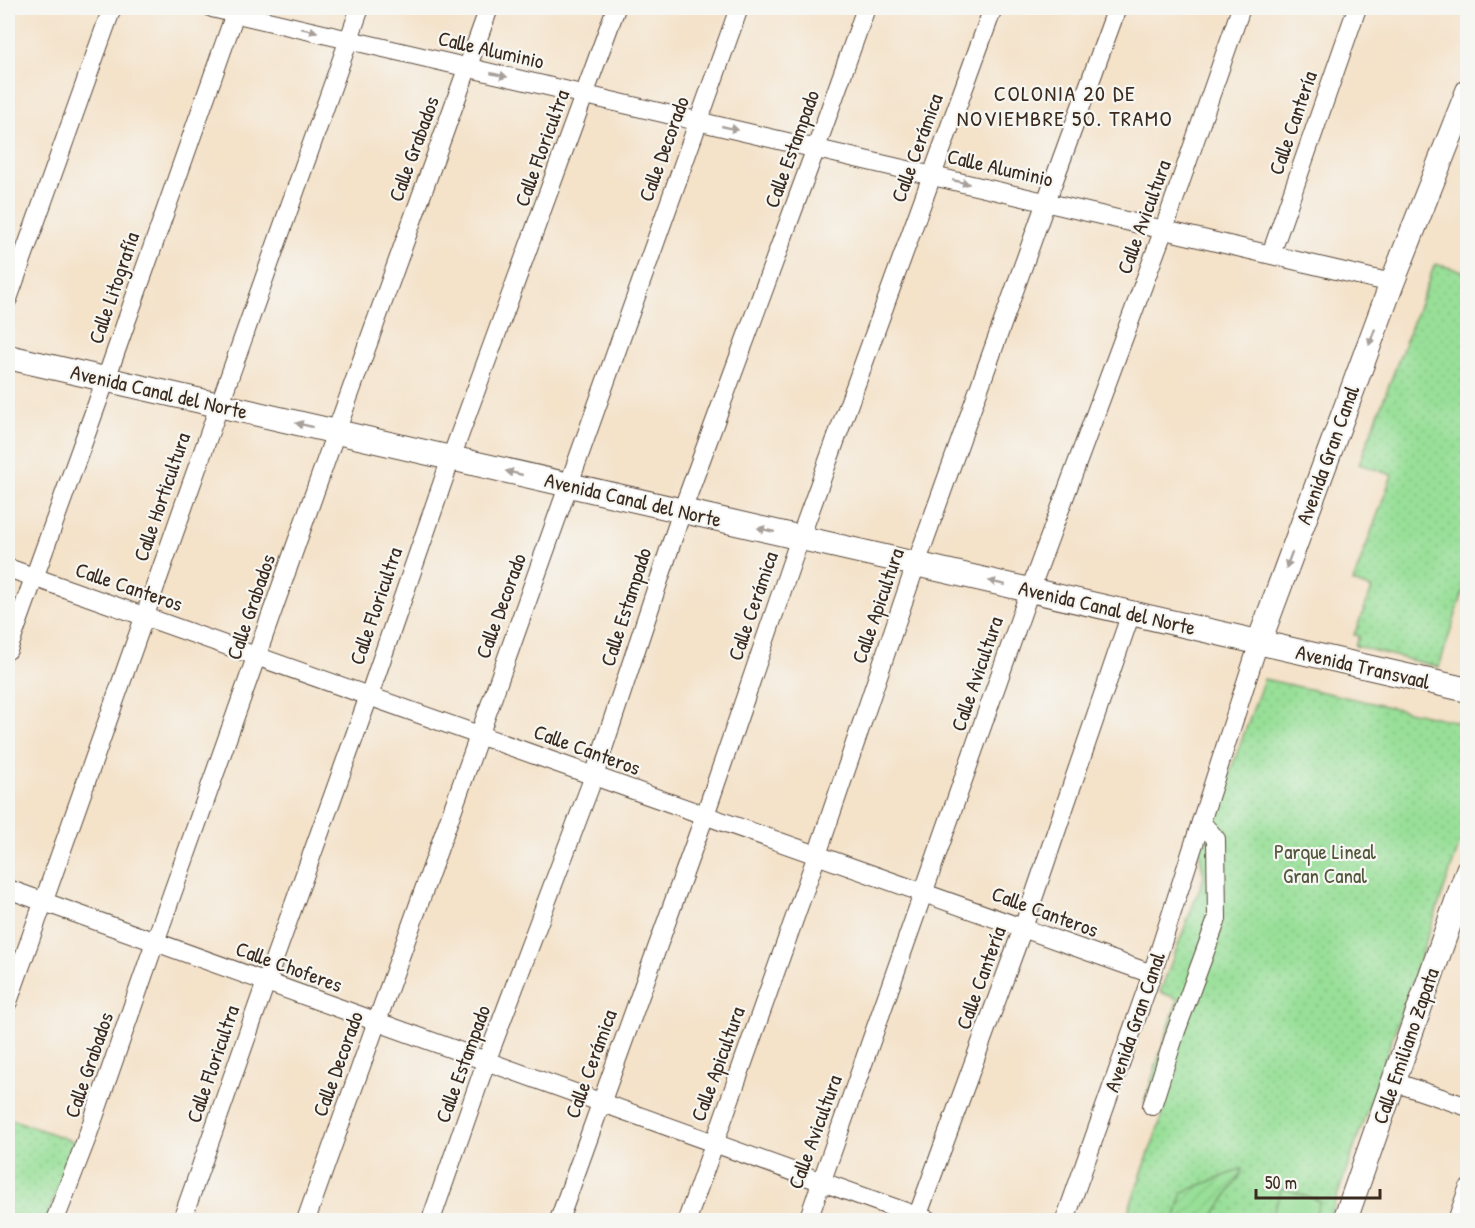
<svg xmlns="http://www.w3.org/2000/svg" width="1475" height="1228" viewBox="0 0 1475 1228" font-family="'Patrick Hand',sans-serif">
  <defs>
    <pattern id="park-dots" width="8" height="8" patternUnits="userSpaceOnUse" patternTransform="scale(1.5)"><rect width="8" height="8" fill="#98df98"/><path d="M2 2h.1M6 6h.1" fill="none" stroke="#84c083" stroke-width="1.8" stroke-linecap="round"/></pattern>
    <pattern id="garden-furrows" width="10" height="10" patternUnits="userSpaceOnUse" patternTransform="scale(1.5)"><rect width="10" height="10" fill="#98df98"/><path d="M-1 1l2-2M0 10L10 0M9 11l2-2" fill="none" stroke="#84c083"/></pattern>
  </defs>
  <rect width="100%" height="100%" fill="#f6f6f2"/>
  <filter id="ink" filterUnits="userSpaceOnUse"><feTurbulence type="fractalNoise" baseFrequency=".0167" numOctaves="2"/><feDisplacementMap in="SourceGraphic" scale="12" xChannelSelector="R" yChannelSelector="G"/><feConvolveMatrix kernelMatrix="1 2 1 2 8 2 1 2 1" color-interpolation-filters="sRGB"/></filter>
  <filter id="wash" filterUnits="userSpaceOnUse"><feTurbulence type="fractalNoise" baseFrequency=".008" numOctaves="4" result="noise"/><feDisplacementMap in="SourceGraphic" scale="24" xChannelSelector="R" yChannelSelector="G"/><feGaussianBlur stdDeviation="1.35" result="paint"/><feColorMatrix in="noise" values="0 0 0 0 0 0 0 0 0 0 0 0 0 0 0 0 0 1.4 0 .05"/><feComposite in="paint" operator="in"/></filter>
  <g filter="url(#wash)">
    <rect width="100%" height="100%" fill="#f4e2c9"/>
    <!-- park -->
    <g fill="url(#park-dots)" stroke="#6a845b" stroke-width="1.5">
      <path d="M 1435,264 L 1468,272 L 1467,580 L 1439,667 L 1355,646 L 1359,636 L 1354,635 L 1372,589 L 1353,582 L 1392,475 L 1359,464 Z"/>
      <path d="M 1264,679 L 1467,724 L 1467,823 L 1329,1220 L 1125,1220 L 1164,1111 L 1144,1103 L 1178,999 L 1160,992 L 1204,877 L 1199,849 L 1217,808 Z"/>
      <path d="M 8,1118 L 75,1142 L 46,1220 L 8,1220 Z"/>
    </g>
    <!-- garden -->
    <path fill="url(#garden-furrows)" stroke="#6a845b" stroke-width="1.5" d="M 1242,1169 L 1241,1174 L 1211,1220 L 1175,1220 L 1183,1192 Z"/>
    <!-- pitch -->
    <path fill="#98df98" stroke="#6a845b" stroke-width="1.5" d="M 1282,1188 L 1320,1201 L 1313,1220 L 1270,1220 Z"/>
  </g>
  <g filter="url(#ink)">
    <g fill="none" stroke-linecap="round" stroke-linejoin="round">
      <defs>
        <g id="street">
          <path d="M 212,8 L 1392,283"/>
          <path d="M 1271,254 L 1357,8"/>
          <path d="M 8,299 L 112,8"/>
          <path d="M 8,568 L 1152,974"/>
          <path d="M 8,650 L 106,379 L 237,8"/>
          <path d="M 8,889 L 928,1220"/>
          <path d="M 8,1002 L 360,8"/>
          <path d="M 1394,1082 L 1468,1107"/>
          <path d="M 1152,1106 L 1176,1031 L 1217,919 L 1216,839 L 1201,822"/>
          <path d="M 55,1220 L 86,1140 L 155,942 L 336,432 L 489,8"/>
          <path d="M 182,1220 L 266,982 L 369,696 L 451,458 L 616,8"/>
          <path d="M 306,1220 L 739,8"/>
          <path d="M 431,1220 L 486,1062 L 594,776 L 682,511 L 816,148 L 866,8"/>
          <path d="M 559,1220 L 705,815 L 800,538 L 993,8"/>
          <path d="M 687,1220 L 817,855 L 916,564 L 1046,202 L 1117,8"/>
          <path d="M 808,1220 L 1030,590 L 1164,229 L 1241,8"/>
          <path d="M 916,1220 L 1023,928 L 1131,613"/>
          <path d="M 1065,1220 L 1152,974 L 1259,642"/>
          <path d="M 1457,1220 L 1468,1189"/>
        </g>
        <g id="secondary">
          <path d="M 8,357 L 1468,690"/>
          <path d="M 1259,642 L 1392,283 L 1468,91"/>
          <path d="M 1345,1220 L 1468,870"/>
        </g>
      </defs>
      <!-- street casing -->
      <use href="#street" stroke="#574638" stroke-width="20"/>
      <!-- secondary casing -->
      <use href="#secondary" stroke="#574638" stroke-width="26"/>
      <!-- street -->
      <use href="#street" stroke="#fff" stroke-width="18"/>
      <!-- secondary -->
      <use href="#secondary" stroke="#fff" stroke-width="24"/>
    </g>
    <!-- one-way arrows -->
    <defs><path id="oneway-solid" d="M-6-.8H1V-3.2L6.5 0L1 3.2V.8H-6Z" transform="scale(1.5)"/></defs>
    <g fill="#a79f9a">
      <use href="#oneway-solid" transform="translate(309 30) rotate(13)"/>
      <use href="#oneway-solid" transform="translate(499 75) rotate(13)"/>
      <use href="#oneway-solid" transform="translate(730 128) rotate(13)"/>
      <use href="#oneway-solid" transform="translate(961 182) rotate(13)"/>
      <use href="#oneway-solid" transform="translate(1372 337) rotate(110)"/>
      <use href="#oneway-solid" transform="translate(304 425) rotate(-167)"/>
      <use href="#oneway-solid" transform="translate(514 473) rotate(-167)"/>
      <use href="#oneway-solid" transform="translate(766 530) rotate(-167)"/>
      <use href="#oneway-solid" transform="translate(1289 560) rotate(110)"/>
      <use href="#oneway-solid" transform="translate(997 583) rotate(-167)"/>
    </g>
  </g>
  <g text-anchor="middle" stroke-width="4.5" stroke-linejoin="round" paint-order="stroke">
    <!-- street labels -->
    <g font-size="21" fill="#3b2a1e" stroke="#f6f6f2">
      <text transform="translate(491 50) rotate(13)" y="7">Calle Aluminio</text>
      <text transform="translate(1293 123) rotate(-71)" y="7">Calle Cantería</text>
      <text transform="translate(542 148) rotate(-70)" y="7">Calle Floricultra</text>
      <text transform="translate(917 148) rotate(-70)" y="7">Calle Cerámica</text>
      <text transform="translate(414 149) rotate(-70)" y="7">Calle Grabados</text>
      <text transform="translate(664 149) rotate(-70)" y="7">Calle Decorado</text>
      <text transform="translate(792 149) rotate(-70)" y="7">Calle Estampado</text>
      <text transform="translate(1000 168) rotate(13)" y="7">Calle Aluminio</text>
      <text transform="translate(1144 217) rotate(-70)" y="7">Calle Avicultura</text>
      <text transform="translate(114 288) rotate(-71)" y="7">Calle Litografía</text>
      <text transform="translate(159 392) rotate(13)" y="7">Avenida Canal del Norte</text>
      <text transform="translate(1328 455) rotate(-70)" y="7">Avenida Gran Canal</text>
      <text transform="translate(162 497) rotate(-71)" y="7">Calle Horticultura</text>
      <text transform="translate(633 500) rotate(13)" y="7">Avenida Canal del Norte</text>
      <text transform="translate(129 587) rotate(19)" y="7">Calle Canteros</text>
      <text transform="translate(376 606) rotate(-71)" y="7">Calle Floricultra</text>
      <text transform="translate(501 606) rotate(-70)" y="7">Calle Decorado</text>
      <text transform="translate(753 606) rotate(-71)" y="7">Calle Cerámica</text>
      <text transform="translate(878 606) rotate(-71)" y="7">Calle Apicultura</text>
      <text transform="translate(251 607) rotate(-71)" y="7">Calle Grabados</text>
      <text transform="translate(626 607) rotate(-72)" y="7">Calle Estampado</text>
      <text transform="translate(1107 608) rotate(13)" y="7">Avenida Canal del Norte</text>
      <text transform="translate(1363 667) rotate(13)" y="7">Avenida Transvaal</text>
      <text transform="translate(977 674) rotate(-71)" y="7">Calle Avicultura</text>
      <text transform="translate(587 750) rotate(20)" y="7">Calle Canteros</text>
      <text transform="translate(1045 912) rotate(20)" y="7">Calle Canteros</text>
      <text transform="translate(289 967) rotate(20)" y="7">Calle Choferes</text>
      <text transform="translate(981 978) rotate(-70)" y="7">Calle Cantería</text>
      <text transform="translate(1135 1022) rotate(-71)" y="7">Avenida Gran Canal</text>
      <text transform="translate(1406 1046) rotate(-71)" y="7">Calle Emiliano Zapata</text>
      <text transform="translate(213 1064) rotate(-71)" y="7">Calle Floricultra</text>
      <text transform="translate(338 1064) rotate(-70)" y="7">Calle Decorado</text>
      <text transform="translate(463 1064) rotate(-70)" y="7">Calle Estampado</text>
      <text transform="translate(591 1064) rotate(-70)" y="7">Calle Cerámica</text>
      <text transform="translate(718 1064) rotate(-70)" y="7">Calle Apicultura</text>
      <text transform="translate(89 1065) rotate(-71)" y="7">Calle Grabados</text>
      <text transform="translate(815 1132) rotate(-70)" y="7">Calle Avicultura</text>
    </g>
    <!-- park labels -->
    <g font-size="21" fill="#52573c" stroke="#f6f6f2">
      <text x="1325" y="859">Parque Lineal<tspan x="1325" dy="24">Gran Canal</tspan></text>
    </g>
    <!-- neighbourhood labels -->
    <g font-size="22" letter-spacing="1.5" fill="#3b2a1e" stroke="#f6f6f2">
      <text x="1065" y="101">COLONIA 20 DE<tspan x="1065" dy="25">NOVIEMBRE 5O. TRAMO</tspan></text>
    </g>
  </g>
  <!-- margin -->
  <rect width="1475" height="1228" fill="none" stroke="#f6f6f2" stroke-width="30"/>
  <!-- scale -->
  <path d="M1256 1189v9h124v-9" fill="none" stroke="#3b2a1e" stroke-width="3"/>
  <text x="1265" y="1189" font-size="18" fill="#3b2a1e" stroke="#f6f6f2" stroke-width="4.5" paint-order="stroke">50 m</text>
</svg>
